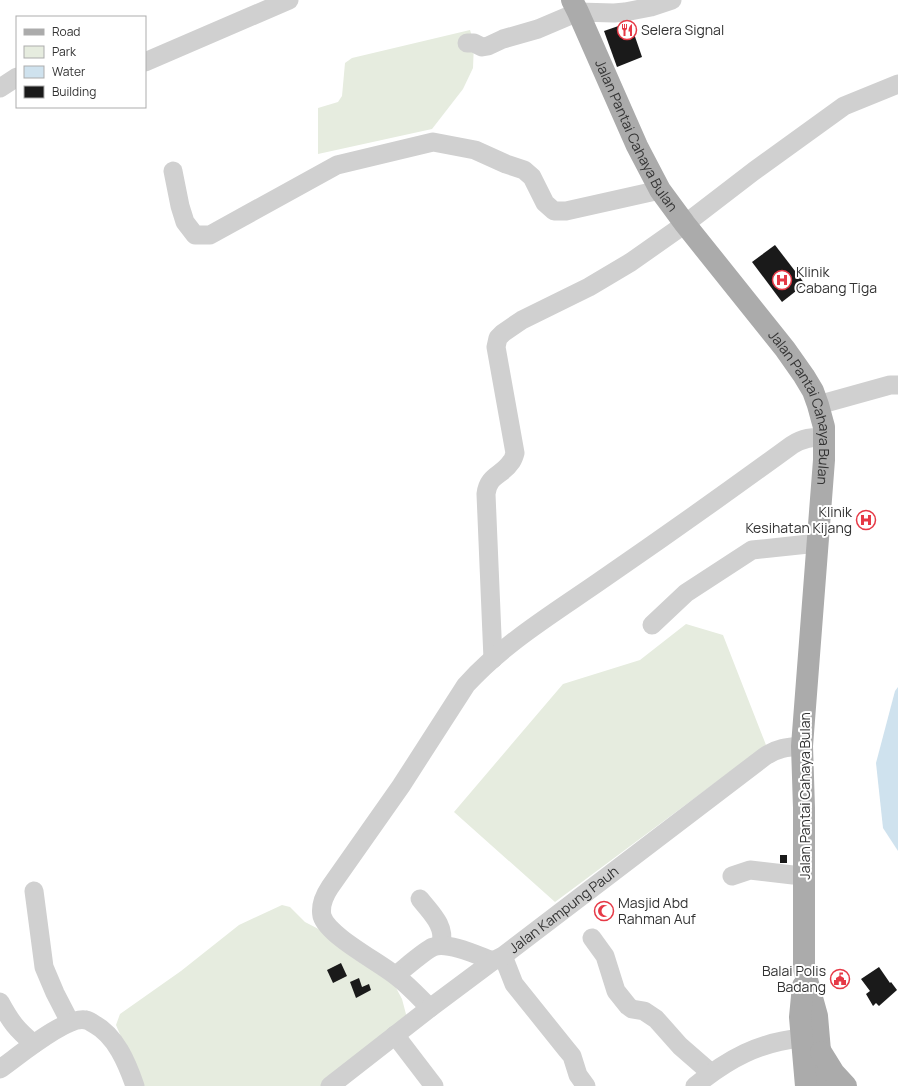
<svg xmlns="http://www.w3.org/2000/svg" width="898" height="1086" viewBox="0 0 898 1086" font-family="Manrope,sans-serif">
  <rect width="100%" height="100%" fill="#fff"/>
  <!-- green -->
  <g fill="#e6ecdf">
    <path d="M 470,30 L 474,43 L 473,68 L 463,89 L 432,129 L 318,154 L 318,108 L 338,102 L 342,96 L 345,63 L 352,58 Z"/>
    <path d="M 686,624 L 723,635 L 766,745 L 555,902 L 454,812 L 563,684 L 640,660 Z"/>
    <path d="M 282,905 L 290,907 L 305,922 L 330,935 L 394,984 L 402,999 L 407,1018 L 324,1086 L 142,1086 L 116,1025 L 120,1014 L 181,971 L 239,925 Z"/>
  </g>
  <!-- water -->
  <path fill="#cfe2ee" d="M 898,687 L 898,851 L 883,828 L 876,763 L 895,691 Z"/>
  <!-- building -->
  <g fill="#1a1a1a">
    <path d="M 630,22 L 642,57 L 617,67 L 604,31 Z"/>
    <path d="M 775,245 L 805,284 L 782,302 L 752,262 Z"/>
    <rect x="780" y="855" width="7" height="8"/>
    <path d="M 341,963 L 347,976 L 333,983 L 327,970 Z"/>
    <path d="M 879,967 L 890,983 L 891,982 L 897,990 L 879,1006 L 876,1003 L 873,1006 L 866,994 L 870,991 L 861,979 Z"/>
    <path d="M 359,978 L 362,987 L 369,984 L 371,990 L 356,998 L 350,982 Z"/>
  </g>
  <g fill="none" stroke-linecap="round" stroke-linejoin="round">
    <!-- minor -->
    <g stroke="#d0d0d0" stroke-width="19">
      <path d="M 467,43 L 474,43 L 482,47 L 488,46 L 503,39 L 538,29 L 578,12 L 614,13 L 625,12 L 651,7 L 672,0"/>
      <path d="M 145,62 L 289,0"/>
      <path d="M 0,88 L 17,77"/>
      <path d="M 173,171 L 180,206 L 185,222 L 195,235 L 210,235 L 337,165 L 433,142 L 475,150 L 506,164 L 524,170 L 532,177 L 545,203 L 554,211 L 566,211 L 660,190"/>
      <path d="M 818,405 L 890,385 L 898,385"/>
      <path d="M 652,625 L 686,593 L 752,550 L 818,543"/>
      <path d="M 493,659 L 486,494 C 488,475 502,476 511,462 C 513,460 514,456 515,453 L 496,347 L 498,338 L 503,333 L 522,320 L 589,287 L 631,262 L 685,224 L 754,171 L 844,106 L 898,84"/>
      <path d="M 732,876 L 750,870 L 793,875 L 804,875"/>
      <path d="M 34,891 L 44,967 L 55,993 L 70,1022"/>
      <path d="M 420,899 C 431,913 446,926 441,945"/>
      <path d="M 592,938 L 605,956 L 616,991 L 628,1006 L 632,1009 L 644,1011 L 656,1019 L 680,1046 L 711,1073"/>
      <path d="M 503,956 L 514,984 L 567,1050 L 572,1056 L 578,1075 L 586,1086"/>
      <path d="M 396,975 C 405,968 424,951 433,947 C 448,941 479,956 493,961"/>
      <path d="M 0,1002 C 11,1022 16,1029 34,1044"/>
      <path d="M 430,1008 C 419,997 408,985 396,976 C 379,962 328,936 322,916 C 320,906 324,896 330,887 L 401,786 L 466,685 C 504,643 554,613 600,581 C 664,537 729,491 792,445 C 803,438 812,437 825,437"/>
      <path d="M 395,1035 L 434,1086"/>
      <path d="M 0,1069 C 16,1058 67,1015 86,1020 C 88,1020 92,1023 94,1024 C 116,1036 127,1063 135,1086"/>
      <path id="s1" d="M 330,1086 L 430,1008 L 493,961 L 503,956 L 764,757 C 776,748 788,747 802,746"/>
      <path d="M 695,1086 C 728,1059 759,1042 802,1038"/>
    </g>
    <!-- major -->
    <g stroke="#ababab" stroke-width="22">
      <path id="s2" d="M 572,0 L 578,12 L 637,146 L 660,190 L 685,224 L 785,349 L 804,376 L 813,391 L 818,405 L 824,427 L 824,460 L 802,746 L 804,808 L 804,969 L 817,1016 L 823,1086"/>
      <path d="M 803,986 L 800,1017 L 806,1086"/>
      <path d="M 821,1052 L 834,1073 L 846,1086"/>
    </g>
  </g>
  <!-- icons -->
  <defs>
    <symbol id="restaurant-ring" viewBox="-11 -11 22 22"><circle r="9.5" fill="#fff" stroke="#e63946" stroke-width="1.5"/><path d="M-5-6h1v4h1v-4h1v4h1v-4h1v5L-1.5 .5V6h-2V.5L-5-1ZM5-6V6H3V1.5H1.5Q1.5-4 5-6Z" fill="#e63946"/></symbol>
    <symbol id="hospital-ring" viewBox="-11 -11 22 22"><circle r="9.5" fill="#fff" stroke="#e63946" stroke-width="1.5"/><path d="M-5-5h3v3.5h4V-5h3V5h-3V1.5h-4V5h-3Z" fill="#e63946"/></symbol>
    <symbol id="mosque-ring" viewBox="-11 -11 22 22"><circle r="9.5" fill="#fff" stroke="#e63946" stroke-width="1.5"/><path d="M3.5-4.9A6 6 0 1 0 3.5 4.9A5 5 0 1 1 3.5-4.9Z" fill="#e63946"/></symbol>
    <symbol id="civic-ring" viewBox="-11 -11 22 22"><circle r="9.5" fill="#fff" stroke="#e63946" stroke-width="1.5"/><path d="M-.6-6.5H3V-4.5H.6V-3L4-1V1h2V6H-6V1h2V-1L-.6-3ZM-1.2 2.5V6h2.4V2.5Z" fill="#e63946"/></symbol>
  </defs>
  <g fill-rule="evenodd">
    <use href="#restaurant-ring" x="616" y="19" width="22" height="22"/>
    <use href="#hospital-ring" x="771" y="269" width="22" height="22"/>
    <use href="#hospital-ring" x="855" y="509" width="22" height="22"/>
    <use href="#mosque-ring" x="593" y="900" width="22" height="22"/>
    <use href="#civic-ring" x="829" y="968" width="22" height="22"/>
  </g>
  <g text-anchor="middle" stroke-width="4" stroke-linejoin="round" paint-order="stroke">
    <!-- poi labels -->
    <g font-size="14" fill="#333" stroke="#fff" text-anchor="start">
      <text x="641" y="35">Selera Signal</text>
      <text x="796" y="277">Klinik<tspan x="796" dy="16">Cabang Tiga</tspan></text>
      <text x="852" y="517" text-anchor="end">Klinik<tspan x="852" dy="16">Kesihatan Kijang</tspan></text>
      <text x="618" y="908">Masjid Abd<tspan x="618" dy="16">Rahman Auf</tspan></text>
      <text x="826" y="976" text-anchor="end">Balai Polis<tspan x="826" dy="16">Badang</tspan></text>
    </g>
    <!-- street labels -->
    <g font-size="14" fill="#333" stroke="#fff">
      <text dy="5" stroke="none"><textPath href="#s2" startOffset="150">Jalan Pantai Cahaya Bulan</textPath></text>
      <text dy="5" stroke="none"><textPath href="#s2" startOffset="474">Jalan Pantai Cahaya Bulan</textPath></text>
      <text transform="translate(805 796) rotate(-90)" y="5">Jalan Pantai Cahaya Bulan</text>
      <text dy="5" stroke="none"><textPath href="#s1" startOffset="293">Jalan Kampung Pauh</textPath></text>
    </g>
  </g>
  <!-- legend -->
  <rect x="16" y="16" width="130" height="92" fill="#ffffff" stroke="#adadad"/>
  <rect x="24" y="29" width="20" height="6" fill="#ababab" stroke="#adadad"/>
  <text x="52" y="36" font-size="12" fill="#333333">Road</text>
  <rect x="24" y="46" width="20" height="12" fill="#e6ecdf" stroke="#adadad"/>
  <text x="52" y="56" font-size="12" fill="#333333">Park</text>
  <rect x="24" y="66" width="20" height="12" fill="#cfe2ee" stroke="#adadad"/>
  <text x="52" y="76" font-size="12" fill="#333333">Water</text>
  <rect x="24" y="86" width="20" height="12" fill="#1a1a1a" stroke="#adadad"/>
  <text x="52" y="96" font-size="12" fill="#333333">Building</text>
</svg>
